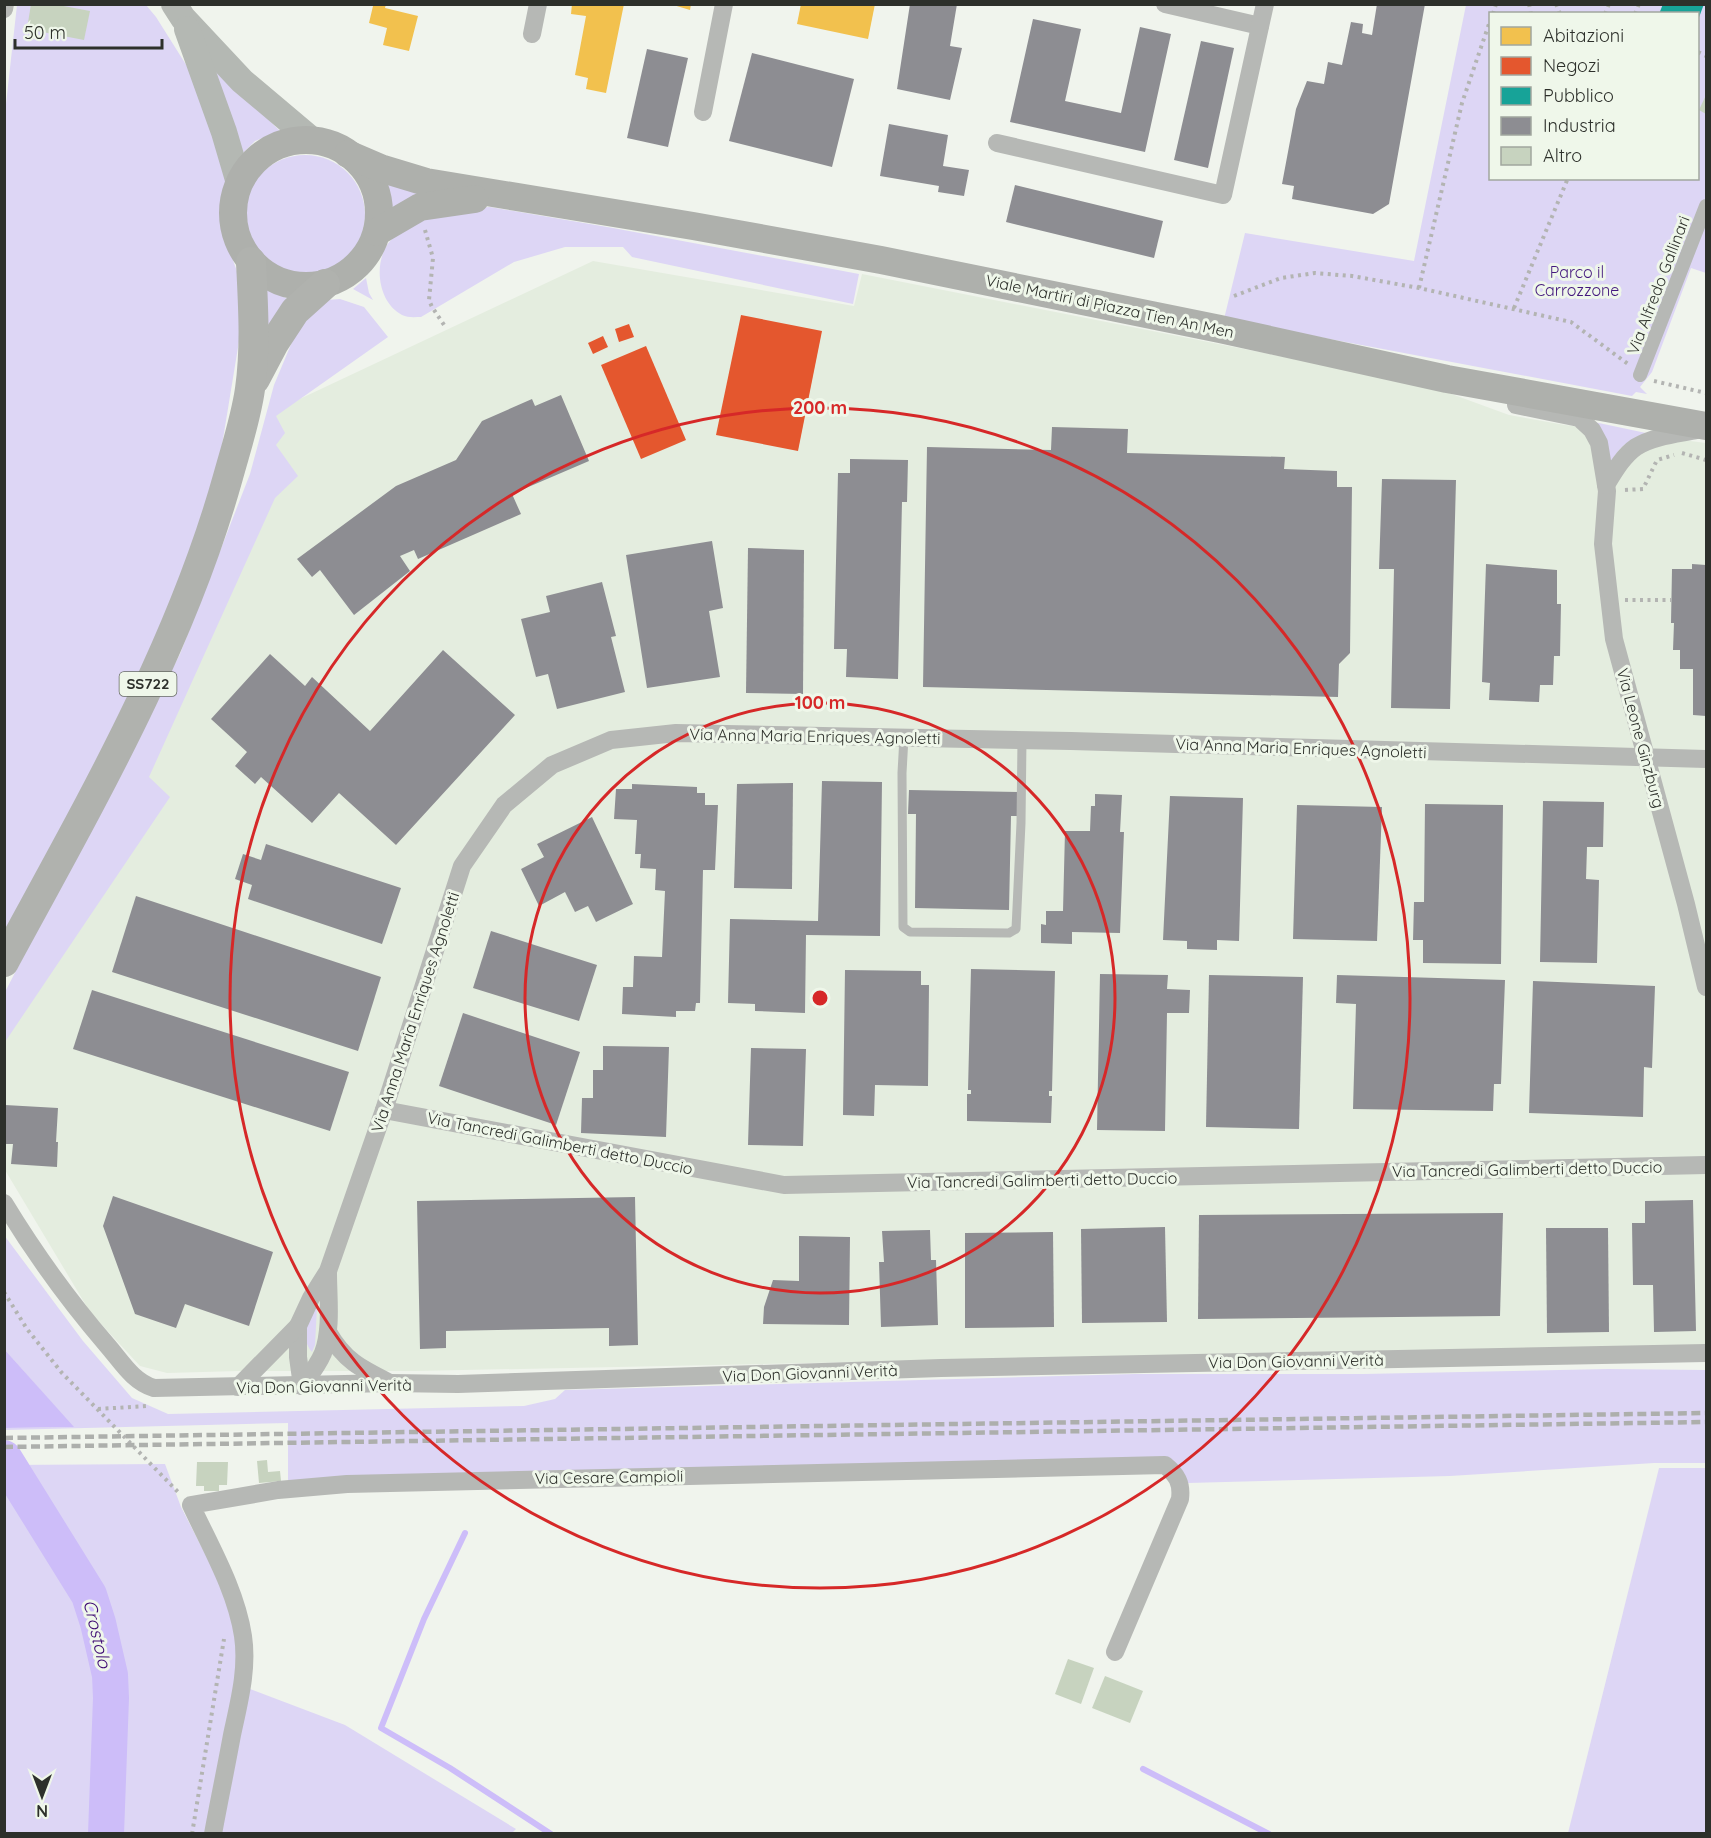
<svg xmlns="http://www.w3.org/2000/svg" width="1711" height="1838" viewBox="0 0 1711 1838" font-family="Quicksand,sans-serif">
  <rect width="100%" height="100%" fill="#f0f4ed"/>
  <!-- built -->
  <path fill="#e4eddf" d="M 593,261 L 854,306 L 862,274 L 1427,385 L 1509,415 L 1565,425 L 1706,443 L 1706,1345 L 415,1371 L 239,1371 L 167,1373 L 140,1366 L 90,1312 L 5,1170 L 4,1042 L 236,574 L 272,412 Z"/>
  <!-- green -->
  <g fill="#ddd6f5" fill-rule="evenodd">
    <path d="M 17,5 L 146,5 L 156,17 L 190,71 L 227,176 L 221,209 L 225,238 L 239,277 L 241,329 L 213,500 L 173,607 L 5,946 L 4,122 Z"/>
    <path d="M 1466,5 L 1706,5 L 1706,273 L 1691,268 L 1652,372 L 1640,387 L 1647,394 L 1636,392 L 1632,396 L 1224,319 L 1245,233 L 1414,261 ZM 1490,14 L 1698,14 L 1698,178 L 1490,178 Z"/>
    <path d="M 195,44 L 224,76 L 280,131 L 255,141 L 241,155 Z"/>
    <circle cx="305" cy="215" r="60"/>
    <path d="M 373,171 L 428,191 L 386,216 L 383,191 Z"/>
    <path d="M 490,207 L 613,228 L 859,274 L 853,304 L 632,257 L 623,247 L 565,247 L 514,262 L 421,317 C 415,317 408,318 402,315 C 377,302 373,261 390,241 C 400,230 437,211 452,209 C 464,207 477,208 490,207 Z"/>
    <path d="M 366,278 L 369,293 L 373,300 L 353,289 Z"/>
    <path d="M 265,288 L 288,299 L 260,350 Z"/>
    <path d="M 340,299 L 364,307 L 388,337 L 276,416 L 285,433 L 276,445 L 298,476 L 275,498 L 149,777 L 170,797 L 5,1042 L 5,992 L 180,654 L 250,474 L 274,385 L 297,330 L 327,300 Z"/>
    <path d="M 1594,422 L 1646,433 C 1630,439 1618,447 1611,463 L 1607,441 Z"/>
    <path d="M 4,1235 L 83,1341 L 132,1398 L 168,1414 L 524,1406 L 555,1399 L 565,1390 L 1135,1374 L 1363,1374 L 1608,1369 L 1706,1370 L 1706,1463 L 1654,1463 L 1450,1476 L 1188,1483 L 1182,1472 L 288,1483 L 288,1423 L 5,1430 L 5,1428 L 73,1427 L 5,1350 Z"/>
    <path d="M 317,1307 L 315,1345 L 312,1352 C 300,1339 307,1319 317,1307 Z"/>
    <path d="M 165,1464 L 181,1507 L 218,1579 L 230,1612 L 240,1656 L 208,1833 L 5,1833 L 4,1465 Z"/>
    <path d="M 1659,1468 L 1706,1468 L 1706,1833 L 1568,1833 Z"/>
    <path d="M 250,1689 L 345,1725 L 516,1829 L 511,1834 L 218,1834 Z"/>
  </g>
  <!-- water -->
  <path fill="#cdbdf9" d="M 5,1350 L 74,1427 L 5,1428 Z"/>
  <!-- homes -->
  <g fill="#f2c14e">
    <path d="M 368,4 L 386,4 L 385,8 L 418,16 L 409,51 L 383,45 L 387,28 L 369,23 L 373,6 Z"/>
    <path d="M 572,4 L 624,4 L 606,93 L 586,89 L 588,78 L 575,75 L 586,16 L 571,14 Z"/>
    <path d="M 670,4 L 691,4 L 690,10 Z"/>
    <path d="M 801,4 L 875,4 L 868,39 L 797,24 Z"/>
  </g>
  <!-- shops -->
  <g fill="#e4572e">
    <path d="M 741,315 L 822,331 L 798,451 L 716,435 Z"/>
    <path d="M 629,324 L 634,337 L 619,342 L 615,329 Z"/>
    <path d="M 603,336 L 608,347 L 593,354 L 588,343 Z"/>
    <path d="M 646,346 L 686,440 L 641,459 L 601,365 Z"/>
  </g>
  <!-- public -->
  <path fill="#17a398" d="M 1663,4 L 1704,4 L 1698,20 L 1698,14 L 1659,14 Z"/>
  <!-- industry -->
  <g fill="#8d8d92">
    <path d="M 910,4 L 957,4 L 950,46 L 962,48 L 950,100 L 897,89 Z"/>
    <path d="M 1377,4 L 1425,4 L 1389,204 L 1373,214 L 1292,199 L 1294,186 L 1282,184 L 1296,109 L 1307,81 L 1324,84 L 1328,62 L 1342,65 L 1351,22 L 1363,24 L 1362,33 L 1372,35 Z"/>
    <path d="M 1033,19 L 1081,29 L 1065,101 L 1121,113 L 1140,27 L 1171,34 L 1145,152 L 1010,122 Z"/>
    <path d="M 1201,41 L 1234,48 L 1208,168 L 1174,160 Z"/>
    <path d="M 647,49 L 688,58 L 668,147 L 627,138 Z"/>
    <path d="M 752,53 L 854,79 L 832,167 L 729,141 Z"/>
    <path d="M 889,124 L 948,135 L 943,166 L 969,170 L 964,196 L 938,192 L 939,186 L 880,176 Z"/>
    <path d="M 1015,185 L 1163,221 L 1154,258 L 1006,222 Z"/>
    <path d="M 561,395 L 589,461 L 512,494 L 521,514 L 418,559 L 414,550 L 400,556 L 410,571 L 354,615 L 320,570 L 312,577 L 297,559 L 396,486 L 456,460 L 482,421 L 532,399 L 535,406 Z"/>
    <path d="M 1052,427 L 1128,429 L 1127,453 L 1285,457 L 1284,469 L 1337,471 L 1337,487 L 1352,487 L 1350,653 L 1339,664 L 1338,697 L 923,687 L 927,447 L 1051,450 Z"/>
    <path d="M 850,459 L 908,460 L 907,502 L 902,502 L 898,679 L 846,677 L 847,649 L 834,649 L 838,473 L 850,473 Z"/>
    <path d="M 1382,479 L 1456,480 L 1450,709 L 1391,708 L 1394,569 L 1379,569 Z"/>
    <path d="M 712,541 L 723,608 L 709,611 L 720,677 L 647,688 L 626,555 Z"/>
    <path d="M 748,548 L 804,550 L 803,694 L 746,693 Z"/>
    <path d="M 1486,564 L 1557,570 L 1557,604 L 1561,604 L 1560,656 L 1554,656 L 1553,685 L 1540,685 L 1539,702 L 1489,700 L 1490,683 L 1482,682 Z"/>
    <path d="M 1692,564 L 1706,565 L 1706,716 L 1693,715 L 1693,669 L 1680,669 L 1680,650 L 1673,650 L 1674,623 L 1671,623 L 1672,569 L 1692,569 Z"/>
    <path d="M 602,582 L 616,636 L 611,637 L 625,692 L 557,709 L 548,674 L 536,677 L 521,619 L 550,612 L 546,596 Z"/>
    <path d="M 443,650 L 515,715 L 396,845 L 339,793 L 312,823 L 261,777 L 255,784 L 235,766 L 247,752 L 211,719 L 270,654 L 305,686 L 312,677 L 370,731 Z"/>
    <path d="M 822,781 L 882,782 L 880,936 L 806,935 L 805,1013 L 755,1011 L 755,1004 L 728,1003 L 730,919 L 818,921 Z"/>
    <path d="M 793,783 L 792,889 L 734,888 L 737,784 Z"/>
    <path d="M 632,784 L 697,787 L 697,793 L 705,793 L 705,805 L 718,805 L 715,870 L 703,870 L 700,1003 L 696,1003 L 695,1011 L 676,1011 L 676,1017 L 622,1014 L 623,987 L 633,987 L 634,956 L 662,957 L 665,891 L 655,890 L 656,869 L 640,868 L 641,854 L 635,854 L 637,820 L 614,819 L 616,789 L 632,789 Z"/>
    <path d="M 909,790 L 1019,792 L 1019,816 L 1011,816 L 1009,910 L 915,908 L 916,814 L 908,814 Z"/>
    <path d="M 1095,794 L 1122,795 L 1120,832 L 1124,832 L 1120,933 L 1072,932 L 1072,944 L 1041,943 L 1041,924 L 1046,925 L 1046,911 L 1063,911 L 1065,831 L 1090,831 L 1091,806 L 1095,806 Z"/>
    <path d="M 1170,796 L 1243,798 L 1239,941 L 1217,940 L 1217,950 L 1187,949 L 1187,941 L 1163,940 Z"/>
    <path d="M 1543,801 L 1604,802 L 1603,847 L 1587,847 L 1586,879 L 1599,880 L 1597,963 L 1540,962 Z"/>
    <path d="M 1425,804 L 1503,805 L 1501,964 L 1423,963 L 1423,940 L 1413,940 L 1414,902 L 1424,902 Z"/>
    <path d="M 1297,805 L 1382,807 L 1377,941 L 1293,939 Z"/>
    <path d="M 592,817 L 633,904 L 596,922 L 588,906 L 575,912 L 565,892 L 539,906 L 521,869 L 544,857 L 537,844 Z"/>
    <path d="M 266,844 L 401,888 L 382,944 L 248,899 L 252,885 L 235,879 L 243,854 L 261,860 Z"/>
    <path d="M 136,896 L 381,977 L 358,1051 L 112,972 Z"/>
    <path d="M 491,931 L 597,965 L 579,1021 L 473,988 Z"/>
    <path d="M 971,969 L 1055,971 L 1052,1091 L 1049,1091 L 1049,1096 L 1052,1096 L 1051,1123 L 967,1121 L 967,1094 L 971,1094 L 971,1090 L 968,1090 Z"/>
    <path d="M 845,970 L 921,971 L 921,985 L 929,985 L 928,1086 L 875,1085 L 874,1116 L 843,1115 Z"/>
    <path d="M 1100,974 L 1168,975 L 1167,989 L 1190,990 L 1189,1013 L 1167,1013 L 1165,1131 L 1097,1130 Z"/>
    <path d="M 1209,975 L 1303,977 L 1299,1129 L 1206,1127 Z"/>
    <path d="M 1337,975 L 1505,980 L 1501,1084 L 1494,1084 L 1493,1111 L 1353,1109 L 1356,1004 L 1336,1003 Z"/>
    <path d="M 1533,981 L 1655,986 L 1652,1068 L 1644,1067 L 1643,1117 L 1529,1113 Z"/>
    <path d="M 92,990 L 349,1072 L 330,1131 L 73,1049 Z"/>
    <path d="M 463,1013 L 580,1052 L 556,1125 L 439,1086 Z"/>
    <path d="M 603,1046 L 669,1047 L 666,1137 L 581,1133 L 582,1098 L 593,1098 L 593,1070 L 603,1070 Z"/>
    <path d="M 751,1048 L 806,1049 L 803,1146 L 748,1145 Z"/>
    <path d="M 5,1105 L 58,1108 L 56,1142 L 58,1142 L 57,1167 L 11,1164 L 13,1144 L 4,1144 Z"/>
    <path d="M 113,1196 L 273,1252 L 249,1326 L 185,1304 L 176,1328 L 135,1314 L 103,1226 Z"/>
    <path d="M 635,1197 L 638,1345 L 609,1346 L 609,1328 L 446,1331 L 446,1348 L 420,1349 L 417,1201 Z"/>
    <path d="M 1693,1200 L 1696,1331 L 1654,1332 L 1653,1285 L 1633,1285 L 1632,1223 L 1645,1223 L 1645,1201 Z"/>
    <path d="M 1503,1213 L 1500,1316 L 1198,1319 L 1199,1215 Z"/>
    <path d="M 1165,1227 L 1167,1322 L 1082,1323 L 1081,1229 Z"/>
    <path d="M 1546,1228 L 1608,1228 L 1609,1332 L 1547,1333 Z"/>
    <path d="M 930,1230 L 931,1260 L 936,1260 L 938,1325 L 881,1327 L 879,1262 L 884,1262 L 882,1231 Z"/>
    <path d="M 1053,1232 L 1054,1327 L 965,1328 L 965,1233 Z"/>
    <path d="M 799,1236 L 850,1237 L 849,1325 L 763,1324 L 764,1307 L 773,1280 L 799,1281 Z"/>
  </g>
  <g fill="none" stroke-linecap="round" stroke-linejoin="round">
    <!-- stream -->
    <g stroke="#cdbdf9" stroke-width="6">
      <path d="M 465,1533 L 424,1619 L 381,1728 L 450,1768 L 551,1834"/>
      <path d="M 1143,1769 L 1269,1834"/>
    </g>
    <!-- river -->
    <path stroke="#cdbdf9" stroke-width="36" d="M 4,1458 L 89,1595 L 98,1623 L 110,1675 L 111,1698 L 106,1834"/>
  </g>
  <!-- building -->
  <g fill="#c7d3bf">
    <path d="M 31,4 L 53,4 L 90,11 L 84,40 L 27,29 Z"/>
    <path d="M 1706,95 L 1706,114 L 1699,110 Z"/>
    <path d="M 267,1460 L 268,1472 L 280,1471 L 281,1481 L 259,1483 L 257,1461 Z"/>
    <path d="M 197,1462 L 228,1462 L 227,1485 L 219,1485 L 219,1491 L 204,1491 L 204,1486 L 196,1486 Z"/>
    <path d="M 1068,1659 L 1094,1668 L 1081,1704 L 1055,1694 Z"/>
    <path d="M 1105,1676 L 1143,1691 L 1130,1723 L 1092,1708 Z"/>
  </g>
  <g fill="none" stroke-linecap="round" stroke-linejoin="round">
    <!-- path -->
    <g stroke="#b3b4b2" stroke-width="4" stroke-dasharray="3 4.5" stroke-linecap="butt">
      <path d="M 1529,4 L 1531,14"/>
      <path d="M 1556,4 L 1560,14"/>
      <path d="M 1493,14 L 1496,4"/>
      <path d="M 1605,14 L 1609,4"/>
      <path d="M 1635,14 L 1639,4"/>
      <path d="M 1698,52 L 1706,56"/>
      <path d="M 425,230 L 433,258 L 429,300 L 432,307 L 446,328"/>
      <path d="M 1419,288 L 1462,103 L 1490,21"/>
      <path d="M 1234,296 L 1281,278 L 1315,273 L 1352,276 L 1419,288 L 1571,322 L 1628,364"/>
      <path d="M 1514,308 L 1568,178"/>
      <path d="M 1654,381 L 1706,393"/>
      <path d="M 1682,453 L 1706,460"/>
      <path d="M 1625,490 L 1643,489 L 1657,460 L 1674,455"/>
      <path d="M 1625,600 L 1671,600"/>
      <path d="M 4,1292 L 27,1329 L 62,1373 L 179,1493"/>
      <path d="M 98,1409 L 147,1406"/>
      <path d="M 192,1834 L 224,1639"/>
    </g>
    <!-- service -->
    <path stroke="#b6b8b5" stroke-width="9" d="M 904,737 L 902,773 L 903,927 L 910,932 L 1009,933 L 1016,929 L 1021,823 L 1022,740"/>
    <!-- pedestrian -->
    <path stroke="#b6b8b5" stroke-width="14" d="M 1640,375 L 1706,206"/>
    <!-- minor -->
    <g stroke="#b6b8b5" stroke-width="18">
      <path d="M 1165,4 L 1260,26"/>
      <path d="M 4,9 L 5,4"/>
      <path d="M 532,34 L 538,4"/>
      <path d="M 703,112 L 724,4"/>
      <path d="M 997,143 L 1223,195 L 1265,4"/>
      <path d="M 1516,405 L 1579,418 L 1592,430 L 1599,443 L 1607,491 L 1603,544 L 1614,639 L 1686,904 L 1706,987"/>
      <path d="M 1606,485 C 1614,472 1623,456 1636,447 C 1654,436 1678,434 1697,430"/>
      <path d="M 384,1110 L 784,1185 L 1706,1165"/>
      <path d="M 4,1203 C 35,1254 69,1301 107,1345 C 121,1361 133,1382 154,1388 L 390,1383 L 458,1384 L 941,1368 L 1706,1353"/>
      <path d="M 328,1332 C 344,1360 360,1368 388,1382"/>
      <path d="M 302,1386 L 298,1357 L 298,1326 L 311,1298 L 328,1271 L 384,1110 L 462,866 L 504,805 L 552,765 L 611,740 L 676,733 L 1071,741 L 1706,759"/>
      <path d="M 302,1386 C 310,1375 318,1365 323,1353 C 332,1329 328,1298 328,1273"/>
      <path d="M 238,1387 L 298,1326"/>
      <path d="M 213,1834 C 219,1801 226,1768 232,1735 C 239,1702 248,1669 243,1636 C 236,1590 210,1546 191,1505 L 278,1490 L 347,1484 L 1165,1465 C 1177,1475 1182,1483 1180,1499 L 1115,1652"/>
    </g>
    <!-- secondary -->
    <g stroke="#b4b8b3" stroke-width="26">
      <path d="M 174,4 L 183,18 L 242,81 L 312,140"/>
      <path d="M 187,29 L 224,132 L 239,183"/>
    </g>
    <!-- primary -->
    <g stroke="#aeb0ac" stroke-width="28">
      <circle cx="306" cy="213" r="73"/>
      <path d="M 348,154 L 383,169 L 426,182 L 693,226 L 881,260 L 1220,329 L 1447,379 L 1706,426"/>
      <path d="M 377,232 L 420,207 L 475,199"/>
    </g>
    <!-- trunk -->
    <g stroke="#b0b2ae" stroke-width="30">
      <path d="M 255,379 L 274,343 L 295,311 L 325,284"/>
      <path d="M 4,962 C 89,805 180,649 228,477 C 236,448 246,418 250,389 C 256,347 253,304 251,262"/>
    </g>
    <!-- rail -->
    <g stroke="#adafac" stroke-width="4.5" stroke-dasharray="9 4.5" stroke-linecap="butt">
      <path d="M 4,1438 L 1706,1413"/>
      <path d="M 4,1447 L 1706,1422"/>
    </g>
  </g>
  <!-- distance rings -->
  <g fill="none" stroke="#d62828" stroke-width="3">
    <circle cx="820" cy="998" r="295"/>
    <circle cx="820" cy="998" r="590"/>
  </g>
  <g text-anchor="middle" stroke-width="6" stroke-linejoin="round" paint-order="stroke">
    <!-- shield labels -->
    <rect fill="#eff7ea" stroke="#676c64" stroke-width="1.5" x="119.5" y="672" width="57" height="24" rx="4.5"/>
    <g font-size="15" font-weight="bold" fill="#2d302b">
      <text x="148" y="689">SS722</text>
    </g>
    <!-- park labels -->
    <g font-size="16" fill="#44187e" stroke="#eff7ea">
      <text x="1577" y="278">Parco il<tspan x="1577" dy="18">Carrozzone</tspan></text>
    </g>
    <!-- street labels -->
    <g font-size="16" fill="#2d302b" stroke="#eff7ea">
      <text transform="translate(1658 285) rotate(-69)" y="6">Via Alfredo Gallinari</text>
      <text transform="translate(1110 306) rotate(12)" y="6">Viale Martiri di Piazza Tien An Men</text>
      <text transform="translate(815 736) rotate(1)" y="6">Via Anna Maria Enriques Agnoletti</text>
      <text transform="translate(1641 738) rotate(75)" y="6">Via Leone Ginzburg</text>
      <text transform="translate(1301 748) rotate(2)" y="6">Via Anna Maria Enriques Agnoletti</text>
      <text transform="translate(415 1012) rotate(-72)" y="6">Via Anna Maria Enriques Agnoletti</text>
      <text transform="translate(560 1143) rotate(11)" y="6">Via Tancredi Galimberti detto Duccio</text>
      <text transform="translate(1527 1169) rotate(-1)" y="6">Via Tancredi Galimberti detto Duccio</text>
      <text transform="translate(1042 1180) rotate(-1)" y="6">Via Tancredi Galimberti detto Duccio</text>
      <text transform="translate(1296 1361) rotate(-1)" y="6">Via Don Giovanni Verità</text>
      <text transform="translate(810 1373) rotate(-2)" y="6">Via Don Giovanni Verità</text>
      <text transform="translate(324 1386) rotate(-1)" y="6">Via Don Giovanni Verità</text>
      <text transform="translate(609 1477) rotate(-1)" y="6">Via Cesare Campioli</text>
    </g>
    <!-- water labels -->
    <g font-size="18" font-style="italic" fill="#3a0571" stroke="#eff7ea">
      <text transform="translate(97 1634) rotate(77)" y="6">Crostolo</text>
    </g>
  </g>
  <circle cx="820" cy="998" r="9" fill="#d62828" stroke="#eff7ea" stroke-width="3"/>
  <g font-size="18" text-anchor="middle" font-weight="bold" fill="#d62828" stroke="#eff7ea" stroke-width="6" stroke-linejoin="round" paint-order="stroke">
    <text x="820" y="414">200 m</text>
    <text x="820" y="709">100 m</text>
  </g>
  <!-- border -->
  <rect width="1711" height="1838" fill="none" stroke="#2d302b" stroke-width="12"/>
  <!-- legend -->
  <rect x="1489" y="12" width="210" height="168" fill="#eff7ea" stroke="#a1a79e" stroke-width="1.5"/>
  <rect x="1501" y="27" width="30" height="18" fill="#f2c14e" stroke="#a1a79e" stroke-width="1.5"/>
  <text x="1543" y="42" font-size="18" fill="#2d302b">Abitazioni</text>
  <rect x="1501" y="57" width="30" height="18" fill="#e4572e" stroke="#a1a79e" stroke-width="1.5"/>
  <text x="1543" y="72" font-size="18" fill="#2d302b">Negozi</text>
  <rect x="1501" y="87" width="30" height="18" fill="#17a398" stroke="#a1a79e" stroke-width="1.5"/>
  <text x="1543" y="102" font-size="18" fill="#2d302b">Pubblico</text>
  <rect x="1501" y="117" width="30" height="18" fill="#8d8d92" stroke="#a1a79e" stroke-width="1.5"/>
  <text x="1543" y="132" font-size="18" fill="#2d302b">Industria</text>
  <rect x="1501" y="147" width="30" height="18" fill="#c7d3bf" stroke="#a1a79e" stroke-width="1.5"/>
  <text x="1543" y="162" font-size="18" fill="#2d302b">Altro</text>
  <!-- north arrow -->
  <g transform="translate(42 1796) rotate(180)" stroke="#eff7ea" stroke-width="4.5" paint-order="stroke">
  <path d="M0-4.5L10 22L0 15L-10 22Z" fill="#2d302b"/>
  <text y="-9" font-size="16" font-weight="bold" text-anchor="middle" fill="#2d302b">N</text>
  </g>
  <!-- scale -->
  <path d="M15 39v9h147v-9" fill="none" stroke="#2d302b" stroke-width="3"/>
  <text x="24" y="39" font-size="18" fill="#2d302b" stroke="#eff7ea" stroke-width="4.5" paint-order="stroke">50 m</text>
</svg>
